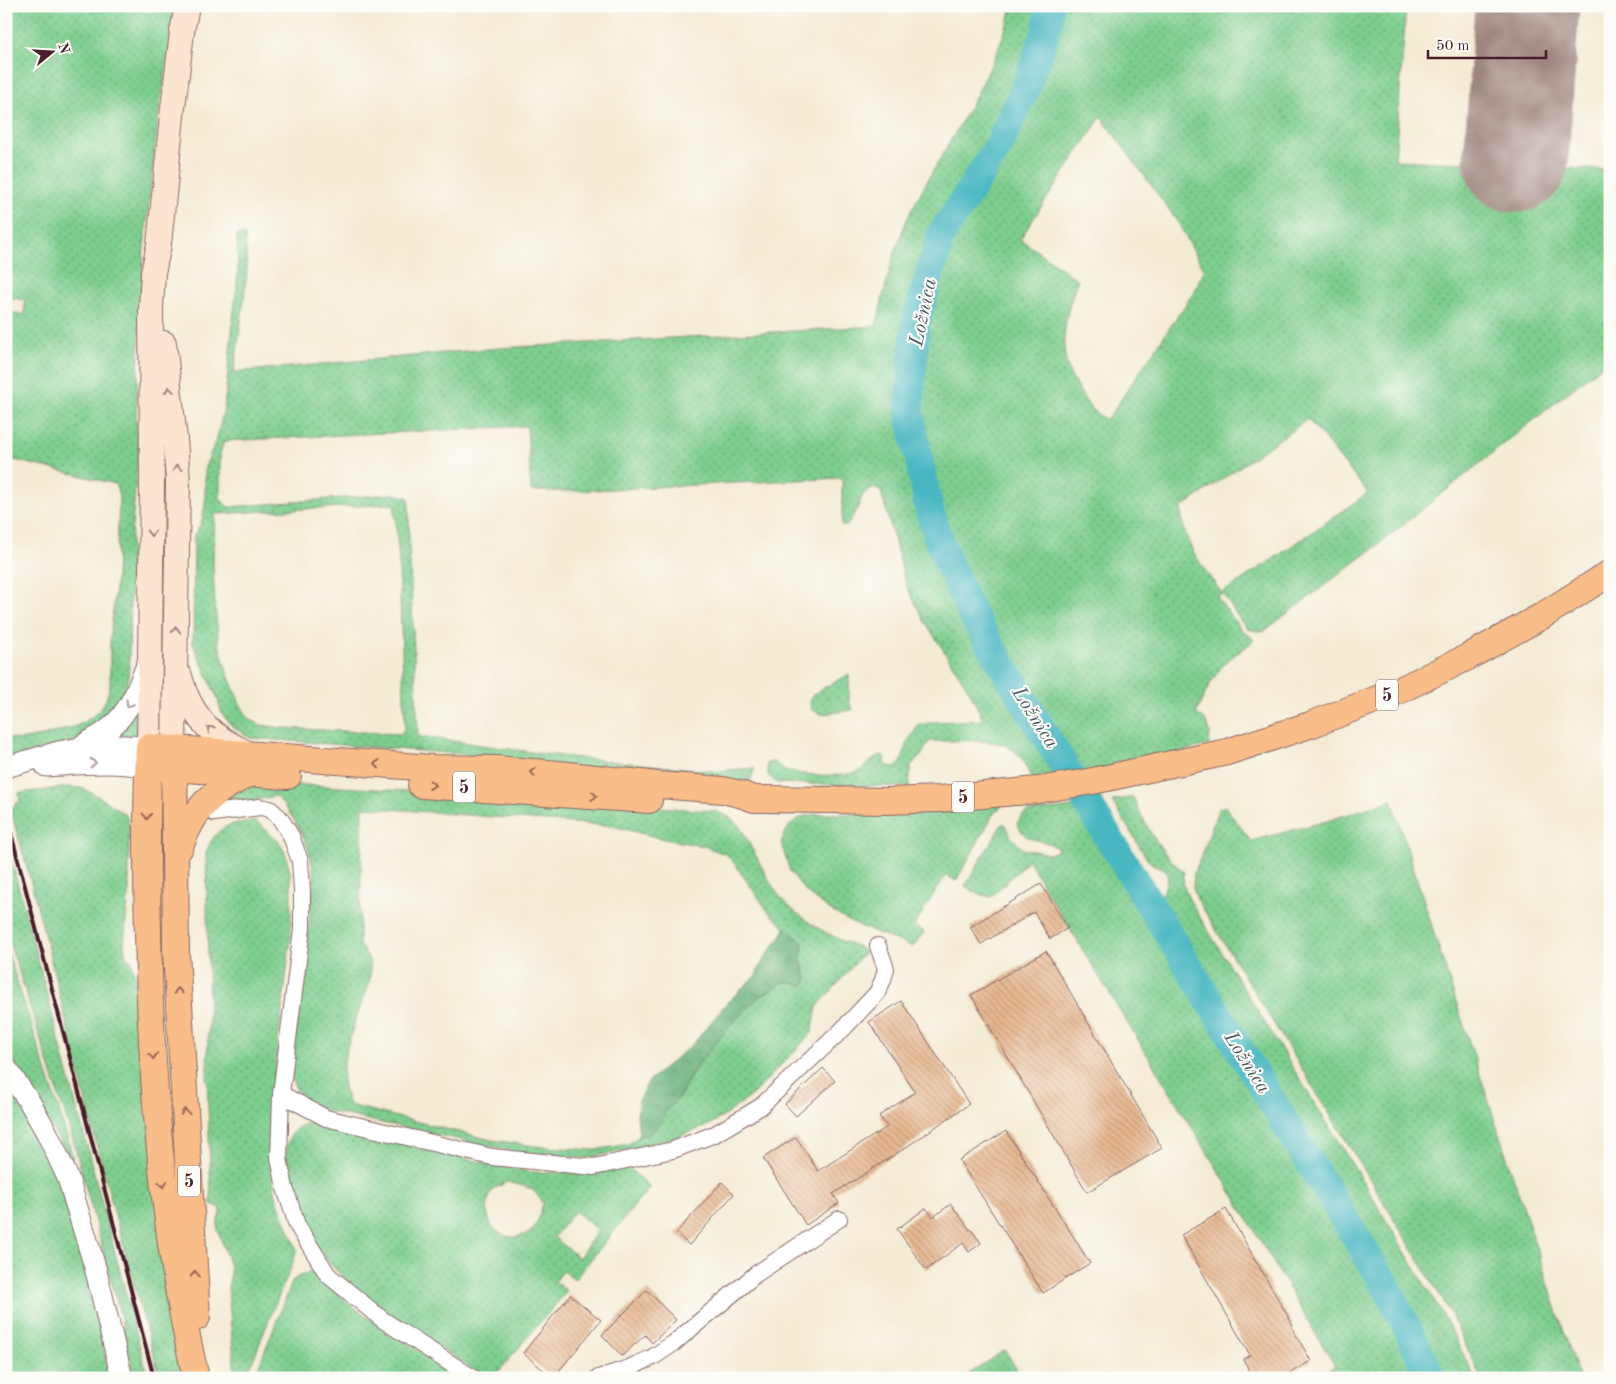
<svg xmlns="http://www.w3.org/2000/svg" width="1616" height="1384" viewBox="0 0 1616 1384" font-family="'Old Standard TT',serif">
  <defs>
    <pattern id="grass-dots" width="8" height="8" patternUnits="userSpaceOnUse" patternTransform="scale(1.25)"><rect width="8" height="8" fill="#7dcd8e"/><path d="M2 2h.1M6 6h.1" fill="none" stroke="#68a674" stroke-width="1.8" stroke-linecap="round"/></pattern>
    <pattern id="forest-crowns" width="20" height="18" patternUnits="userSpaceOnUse" patternTransform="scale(1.25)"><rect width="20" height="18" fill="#66b079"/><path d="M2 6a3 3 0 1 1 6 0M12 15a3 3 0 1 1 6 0" fill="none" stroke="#568f63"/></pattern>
    <pattern id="building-back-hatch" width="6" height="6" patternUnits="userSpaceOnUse" patternTransform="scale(1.25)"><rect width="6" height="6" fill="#e7b890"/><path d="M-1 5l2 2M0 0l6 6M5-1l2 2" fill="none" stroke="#bd9576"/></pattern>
  </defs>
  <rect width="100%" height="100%" fill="#fdfcf7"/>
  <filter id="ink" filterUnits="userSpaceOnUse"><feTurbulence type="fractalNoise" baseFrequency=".02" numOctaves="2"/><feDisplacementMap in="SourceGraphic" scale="10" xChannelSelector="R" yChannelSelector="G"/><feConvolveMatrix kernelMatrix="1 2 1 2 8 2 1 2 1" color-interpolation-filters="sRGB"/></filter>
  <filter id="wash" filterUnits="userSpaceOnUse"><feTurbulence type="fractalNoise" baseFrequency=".0096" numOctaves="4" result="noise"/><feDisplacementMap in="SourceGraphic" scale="20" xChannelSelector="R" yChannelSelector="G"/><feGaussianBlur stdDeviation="1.12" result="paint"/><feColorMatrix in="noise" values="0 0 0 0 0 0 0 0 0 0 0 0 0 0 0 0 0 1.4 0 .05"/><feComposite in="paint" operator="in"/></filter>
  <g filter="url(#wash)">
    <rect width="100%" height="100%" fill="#f4ebd5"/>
    <!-- grass -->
    <g fill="url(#grass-dots)" stroke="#64765c" fill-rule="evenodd">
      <path d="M 6,6 L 177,6 L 159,111 L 143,257 L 136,416 L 139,443 L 131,536 L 129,661 L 128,681 L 124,699 L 117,712 L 85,738 L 7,759 L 6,737 L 18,740 L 42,736 L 79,725 L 92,717 L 102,707 L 107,697 L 110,685 L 110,640 L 116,579 L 119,497 L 116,484 L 6,458 ZM 12,298 L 25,300 L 24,315 L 10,312 Z"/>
      <path d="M 1012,6 L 1047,6 L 1046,13 L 1033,56 L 1004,123 L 954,203 L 938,231 L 921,278 L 916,303 L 906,369 L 905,406 L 910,469 L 927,532 L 943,576 L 963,616 L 1060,777 L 1033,779 C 1027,767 1022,755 1010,748 C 996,737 948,742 929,741 L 921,756 L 911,766 L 909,787 L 777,783 L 768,775 L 767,763 L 774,762 C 777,764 780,767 784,769 C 797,776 839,777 854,773 C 866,770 869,758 883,755 L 887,766 L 895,767 L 901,763 L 908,741 L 919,725 L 933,722 L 983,720 L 970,692 L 924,620 L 907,587 L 881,491 L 873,488 L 863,494 L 857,509 L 847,526 L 842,526 L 842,481 L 839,478 L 573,491 L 531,491 L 527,426 L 224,441 L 220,454 L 220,499 L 228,507 L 394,494 L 409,498 L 409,544 L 418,736 L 559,756 L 711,771 L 755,768 L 750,782 L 744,785 L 518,766 L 461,754 L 250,738 L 233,727 L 222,714 L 218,700 L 193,644 L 194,535 L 201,524 L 205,505 L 205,467 L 217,438 L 224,409 L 238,273 L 237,235 L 245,235 L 247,269 L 244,299 L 234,372 L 500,348 L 876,326 C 886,286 894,244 913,207 C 937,162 965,119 987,74 C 997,52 1007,30 1012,6 ZM 394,504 L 398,548 L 405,727 L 401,734 L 282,728 L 261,725 L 249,719 L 240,704 L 228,675 L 219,645 L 215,607 L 213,562 L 215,514 Z"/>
      <path d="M 1063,6 L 1406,6 L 1395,160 L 1610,170 L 1610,359 L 1374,548 L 1263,632 L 1248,629 L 1243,624 L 1222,593 L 1217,597 L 1240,628 L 1254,640 C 1247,647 1239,651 1232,657 C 1214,671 1205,694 1196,714 L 1205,719 L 1210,732 L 1209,745 L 1078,775 L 978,614 L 957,574 L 938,526 L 924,466 L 920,411 L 922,366 L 929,318 L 951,245 L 1013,138 L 1043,79 ZM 1101,117 L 1176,219 L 1204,270 L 1194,292 L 1107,420 C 1094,413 1088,405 1080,392 C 1077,387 1073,381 1071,376 C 1057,346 1067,308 1078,280 L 1020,239 ZM 1308,419 L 1368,493 L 1285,551 L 1222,593 C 1202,567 1182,542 1181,508 Z"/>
      <path d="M 849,674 L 849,701 L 853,710 L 821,714 L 812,710 L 810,703 L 813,694 Z"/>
      <path d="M 138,707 L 138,736 L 113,735 Z"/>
      <path d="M 268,783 L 499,796 L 715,811 C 721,814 728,816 733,820 C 743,828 747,841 754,852 C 762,867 770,885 781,898 C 798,917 822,932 845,942 C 853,945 859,946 865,952 L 817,1007 L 812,1033 L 754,1093 L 726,1115 L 707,1126 L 680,1136 L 624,1151 L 585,1158 L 562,1156 L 517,1152 L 327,1111 C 306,1100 296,1097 291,1074 L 314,880 C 312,846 298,822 276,796 L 227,806 L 221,800 L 244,789 ZM 363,807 L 612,826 L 664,839 L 704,846 L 725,854 L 731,859 L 770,914 L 803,944 L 800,959 L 806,974 L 803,986 L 785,981 L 758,998 L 736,1019 L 698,1064 L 677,1100 L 665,1112 L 662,1121 L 649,1135 L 639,1136 L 628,1144 L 595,1150 L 544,1147 L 491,1140 L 349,1105 C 346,1095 343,1086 343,1075 C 343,1056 351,1034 357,1016 C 365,991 382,968 359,945 Z"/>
      <path d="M 69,787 L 82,788 L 100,797 L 126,815 L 129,824 L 129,889 L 124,943 L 126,958 L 131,960 L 138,988 L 186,1378 L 178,1378 L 175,1369 L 159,1374 C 133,1281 107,1189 84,1095 C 60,1000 39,903 10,809 L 20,801 L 19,793 Z"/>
      <path d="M 1133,797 C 1145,825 1160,853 1184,872 C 1180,886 1190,900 1196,911 L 1365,1185 L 1446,1320 L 1475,1378 L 1438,1378 L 1408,1315 L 1362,1238 L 1157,902 C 1161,893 1174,877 1164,869 C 1157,864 1155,868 1147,859 L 1112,801 Z"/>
      <path d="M 1392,800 L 1449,980 L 1579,1378 L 1481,1378 L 1450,1312 L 1374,1186 L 1197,899 L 1193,888 L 1194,873 L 1204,850 L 1218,809 L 1225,806 L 1251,841 L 1327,821 Z"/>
      <path d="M 1003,805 L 994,813 L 956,881 L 946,875 L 914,926 L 924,932 L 913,947 L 852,923 L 828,909 L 805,891 L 790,871 L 781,843 C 788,824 795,817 815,814 L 894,814 Z"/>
      <path d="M 1083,806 L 1160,936 L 1396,1322 L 1422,1378 L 1315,1378 L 1335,1366 L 1232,1193 L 1041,882 L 1029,860 L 991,897 L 978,894 L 965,886 L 1002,824 L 1005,824 L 1011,837 L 1023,849 L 1050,854 L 1059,850 C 1043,835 1027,847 1017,823 L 1021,817 L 1028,812 Z"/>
      <path d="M 256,821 L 278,841 L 285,852 L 291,875 L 291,937 L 276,1058 L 270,1140 L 271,1171 L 277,1200 L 297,1250 L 291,1268 L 274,1307 L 246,1378 L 235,1378 L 228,1287 L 230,1278 L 230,1267 L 218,1230 L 218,1220 L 221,1208 L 211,1204 L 207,1070 L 209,1009 L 206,853 C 215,827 230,822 256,821 Z"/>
      <path d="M 6,839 L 148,1378 L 135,1378 L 119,1310 L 73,1140 L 6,932 Z"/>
      <path d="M 6,947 L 57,1104 L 73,1158 L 70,1160 L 20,1070 L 6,1052 Z"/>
      <path d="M 6,1086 C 51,1145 73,1218 90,1288 C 98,1318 105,1347 108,1378 L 6,1378 Z"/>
      <path d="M 309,1123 L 341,1129 L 370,1137 L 486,1163 L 531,1172 L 588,1173 L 627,1167 L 650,1187 L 575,1279 L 563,1271 L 555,1282 L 567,1291 L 493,1378 L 485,1378 C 424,1333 343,1299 306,1229 C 301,1219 298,1207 295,1196 C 291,1183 284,1170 286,1156 C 287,1140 292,1126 309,1123 ZM 507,1182 C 526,1187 533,1185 543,1204 L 538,1220 L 531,1232 C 524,1235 514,1239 507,1236 C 485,1230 484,1207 492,1190 ZM 575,1211 L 598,1230 L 579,1258 L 554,1237 Z"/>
      <path d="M 310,1271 C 327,1281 340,1296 355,1308 C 379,1326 405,1341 430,1357 L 431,1361 L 456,1378 L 254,1378 L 293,1280 Z"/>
      <path d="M 1005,1350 L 1022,1378 L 963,1378 Z"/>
    </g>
    <!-- forest -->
    <path fill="url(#forest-crowns)" stroke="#586852" d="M 785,928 L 803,944 L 800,959 L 807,981 L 803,986 L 785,981 L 758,998 L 736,1019 L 698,1064 L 677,1100 L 665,1112 L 662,1121 L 649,1135 L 639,1136 L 637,1115 L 639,1100 L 644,1089 L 651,1079 L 694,1043 L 724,1006 L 756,975 L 765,957 L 780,938 Z"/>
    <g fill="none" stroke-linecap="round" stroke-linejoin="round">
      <!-- river -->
      <path stroke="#48b7c2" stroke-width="29" d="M 1050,6 L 1047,29 L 1026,87 L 997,149 L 941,235 L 916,323 L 909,409 L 929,509 L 941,546 L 959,587 L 974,618 L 1026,704 L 1386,1286 L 1432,1378"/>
      <!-- runway -->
      <path stroke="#9f8580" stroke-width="105" d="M 1516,160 L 1527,6"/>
    </g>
    <g id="blocks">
      <!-- building -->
      <g fill="url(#building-back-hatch)">
        <path d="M 1041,884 L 1068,928 L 1050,939 L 1034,912 L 981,944 L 970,927 Z"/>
        <path d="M 1046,951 L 1162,1148 L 1087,1192 L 971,995 Z"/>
        <path d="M 901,1001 L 969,1104 L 902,1150 L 833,1194 L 839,1203 L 806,1225 L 763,1158 L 796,1137 L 818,1171 L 887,1127 L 879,1116 L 915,1092 L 869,1022 Z"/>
        <path d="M 823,1068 L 835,1081 L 796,1116 L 785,1104 Z"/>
        <path d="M 1006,1131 L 1090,1263 L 1043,1293 L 959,1160 Z"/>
        <path d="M 722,1182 L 734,1194 L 689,1245 L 676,1233 Z"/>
        <path d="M 951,1204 L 970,1230 L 971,1229 L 981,1243 L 969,1252 L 963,1243 L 926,1270 L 897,1229 L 926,1208 L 933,1217 Z"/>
        <path d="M 1226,1209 L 1293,1325 L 1291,1326 L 1311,1361 L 1281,1378 L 1254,1378 L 1243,1359 L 1250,1355 L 1181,1235 Z"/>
        <path d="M 647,1290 L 676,1320 L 652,1343 L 645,1335 L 622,1356 L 602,1335 Z"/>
        <path d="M 570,1295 L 601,1320 L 553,1378 L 523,1353 Z"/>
      </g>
    </g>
  </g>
  <g filter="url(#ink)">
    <use href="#blocks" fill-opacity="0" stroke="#866666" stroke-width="1"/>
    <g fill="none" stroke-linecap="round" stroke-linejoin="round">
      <defs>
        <g id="minor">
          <path d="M 214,813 L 260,807 L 270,809 L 279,817 L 285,826 L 291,836 L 300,861 L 302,891 L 302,929 L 281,1094 L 279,1158 L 285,1188 L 297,1225 L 328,1275 L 383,1320 L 473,1378"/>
          <path d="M 281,1094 L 326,1118 L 492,1157 L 594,1167 L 673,1150 L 715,1134 L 760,1107 L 842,1030 L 877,993 L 883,980 L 886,969 L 878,946"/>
          <path d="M 598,1378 L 629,1368 L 653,1357 L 674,1343 L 756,1274 L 839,1219"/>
        </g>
        <g id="tertiary">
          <path d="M 83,745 C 91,740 101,736 109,729 C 130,712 139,686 148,662"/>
          <path d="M 46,766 C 80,764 115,760 148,767"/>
          <path d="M 6,767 L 58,752 L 97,745 L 149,747"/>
          <path d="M 6,1068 L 29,1101 L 47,1133 L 68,1178 L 95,1267 L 122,1378"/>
        </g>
        <g id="secondary">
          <path d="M 164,343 L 175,439 L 178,482 L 174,749"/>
          <path d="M 180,676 C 186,701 200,725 222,739 C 231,745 240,749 249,754"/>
          <path d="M 149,747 L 152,485 L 151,307 L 153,273 L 159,244 L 172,116 L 182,32 L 187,6"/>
        </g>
        <g id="primary">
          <path d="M 174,749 L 176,952 L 197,1317"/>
          <path d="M 157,767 L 288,776"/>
          <path d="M 421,785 L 649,800"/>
          <path d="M 179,849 C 194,807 211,792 251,773"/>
          <path d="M 196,1378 C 167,1254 155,1127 150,1000 C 147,916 145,831 149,747 L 432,768 L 496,769 L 560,774 L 658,785 L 723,790 L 740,794 L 754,799 L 765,799 L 887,801 L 940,799 L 1038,790 L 1093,781 L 1227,752 L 1310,725 L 1398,691 L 1468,657 L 1542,616 L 1610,573"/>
        </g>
      </defs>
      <!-- minor casing -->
      <use href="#minor" stroke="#866666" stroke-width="18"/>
      <!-- tertiary casing -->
      <use href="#tertiary" stroke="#866666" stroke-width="23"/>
      <!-- secondary casing -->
      <use href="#secondary" stroke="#866666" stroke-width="26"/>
      <!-- primary casing -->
      <use href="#primary" stroke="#866666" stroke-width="28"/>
      <!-- minor -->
      <use href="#minor" stroke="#fff" stroke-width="16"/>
      <!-- tertiary -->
      <use href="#tertiary" stroke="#fff" stroke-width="21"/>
      <!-- secondary -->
      <use href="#secondary" stroke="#fce5d0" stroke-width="24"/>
      <!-- primary -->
      <use href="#primary" stroke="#f8bd89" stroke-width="26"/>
      <!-- rail -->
      <path stroke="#4a1f2b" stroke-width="4" d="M 6,814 L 154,1378"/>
    </g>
    <!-- one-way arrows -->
    <defs><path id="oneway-chevron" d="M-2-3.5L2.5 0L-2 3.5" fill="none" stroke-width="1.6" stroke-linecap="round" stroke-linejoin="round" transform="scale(1.25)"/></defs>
    <g stroke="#a3827e">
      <use href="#oneway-chevron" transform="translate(169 390) rotate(-96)"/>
      <use href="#oneway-chevron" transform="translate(177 468) rotate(-94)"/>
      <use href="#oneway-chevron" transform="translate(151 533) rotate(91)"/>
      <use href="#oneway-chevron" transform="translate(176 630) rotate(-89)"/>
      <use href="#oneway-chevron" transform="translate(210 729) rotate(-137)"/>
    </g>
    <g stroke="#ae9aa0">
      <use href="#oneway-chevron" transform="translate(129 704) rotate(121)"/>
      <use href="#oneway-chevron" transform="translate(93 763) rotate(-1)"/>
    </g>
    <g stroke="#986655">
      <use href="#oneway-chevron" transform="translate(377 764) rotate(-176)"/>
      <use href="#oneway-chevron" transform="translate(533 772) rotate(-176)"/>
      <use href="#oneway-chevron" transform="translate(432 785) rotate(4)"/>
      <use href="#oneway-chevron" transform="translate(594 796) rotate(4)"/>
      <use href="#oneway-chevron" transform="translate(147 816) rotate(90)"/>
      <use href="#oneway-chevron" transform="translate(178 991) rotate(-93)"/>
      <use href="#oneway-chevron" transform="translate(153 1056) rotate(86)"/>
      <use href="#oneway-chevron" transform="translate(185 1112) rotate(-94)"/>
      <use href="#oneway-chevron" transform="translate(163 1184) rotate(84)"/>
      <use href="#oneway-chevron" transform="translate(195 1274) rotate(-91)"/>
    </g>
  </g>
  <g text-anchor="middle" stroke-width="4.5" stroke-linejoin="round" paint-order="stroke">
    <!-- shield labels -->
    <g fill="#fdfcf7" stroke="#806168" stroke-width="1">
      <rect x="1376" y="679.5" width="22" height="31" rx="4"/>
      <rect x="453" y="771.5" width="22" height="31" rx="4"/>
      <rect x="952" y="781.5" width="22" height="31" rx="4"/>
      <rect x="178" y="1165.5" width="22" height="31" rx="4"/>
    </g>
    <g font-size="18" font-weight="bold" fill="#4a1f2b">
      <text x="1387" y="701">5</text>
      <text x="464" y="793">5</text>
      <text x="963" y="803">5</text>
      <text x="189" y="1187">5</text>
    </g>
    <!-- water labels -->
    <g font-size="20" font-style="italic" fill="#495c67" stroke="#fdfcf7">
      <text transform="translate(922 312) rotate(-78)" y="7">Ložnica</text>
      <text transform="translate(1036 717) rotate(58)" y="7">Ložnica</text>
      <text transform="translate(1248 1062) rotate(58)" y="7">Ložnica</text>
    </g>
  </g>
  <!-- margin -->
  <rect width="1616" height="1384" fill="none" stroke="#fdfcf7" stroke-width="25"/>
  <!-- north arrow -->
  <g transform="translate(52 52) rotate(72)" stroke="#fdfcf7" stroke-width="4" paint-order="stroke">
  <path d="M0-4L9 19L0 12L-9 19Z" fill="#4a1f2b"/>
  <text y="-8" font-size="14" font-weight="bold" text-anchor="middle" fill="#4a1f2b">N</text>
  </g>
  <!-- scale -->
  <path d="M1428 50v8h118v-8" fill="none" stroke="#4a1f2b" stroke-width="2.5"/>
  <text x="1436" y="50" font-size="15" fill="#4a1f2b" stroke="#fdfcf7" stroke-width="4" paint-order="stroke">50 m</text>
</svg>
